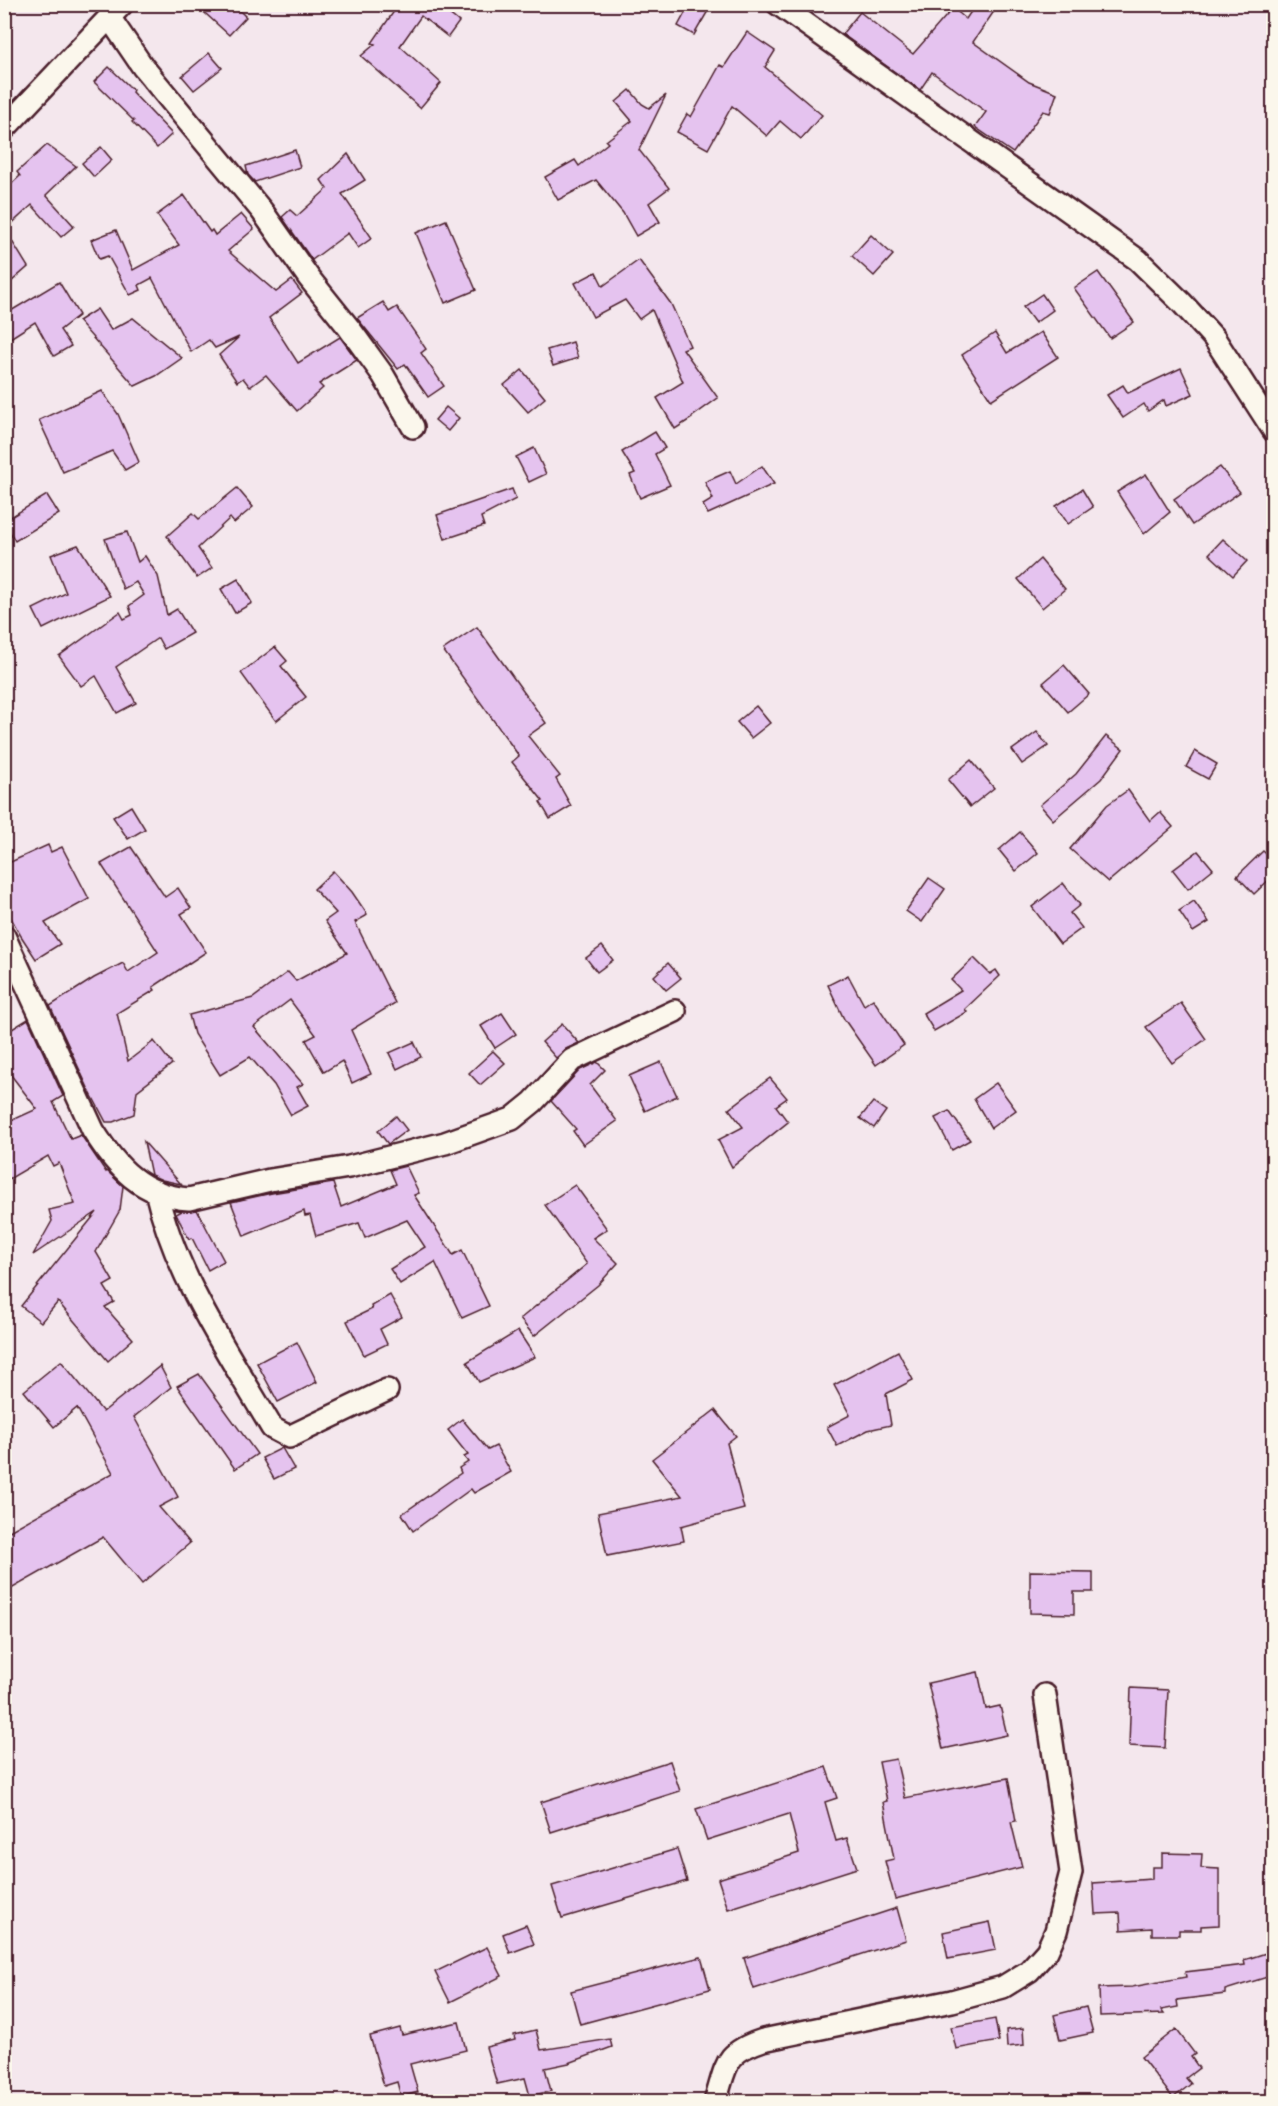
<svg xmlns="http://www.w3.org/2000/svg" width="1278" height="2106" viewBox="0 0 1278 2106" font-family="'Architects Daughter',sans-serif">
  <rect width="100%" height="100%" fill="#f4e7ed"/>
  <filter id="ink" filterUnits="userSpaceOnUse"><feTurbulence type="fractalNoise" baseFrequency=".0167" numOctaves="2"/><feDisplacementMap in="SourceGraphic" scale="12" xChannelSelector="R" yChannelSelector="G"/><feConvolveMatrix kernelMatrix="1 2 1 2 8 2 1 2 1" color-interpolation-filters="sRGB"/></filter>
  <g filter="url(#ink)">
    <!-- building -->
    <g fill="#e5c3ef" stroke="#4a1f2b" stroke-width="1.5">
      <path d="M 195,4 L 233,4 L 246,17 L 229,35 Z"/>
      <path d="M 399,4 L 437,4 L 459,22 L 448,37 L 421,16 L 400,46 L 441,83 L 420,108 L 361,56 L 375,44 L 372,43 Z"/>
      <path d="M 690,4 L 712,4 L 694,35 L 678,26 Z"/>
      <path d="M 976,4 L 999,4 L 973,42 L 1029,82 L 1057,93 L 1050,113 L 1043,111 L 1013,153 L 975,127 L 986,112 L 932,72 L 920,90 L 842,34 L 860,12 L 913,54 L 953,8 L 966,19 Z"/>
      <path d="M 747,32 L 775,51 L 765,67 L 822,115 L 801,139 L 780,121 L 767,136 L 732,106 L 708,149 L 677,132 L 687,114 L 691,117 L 720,65 L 724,67 Z"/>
      <path d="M 209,53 L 222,68 L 194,90 L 182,76 Z"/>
      <path d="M 109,67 L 133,90 L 132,92 L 172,134 L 157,148 L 132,122 L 134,121 L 94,82 Z"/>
      <path d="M 630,90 L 642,104 L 649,108 L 666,95 L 639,150 L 669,188 L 649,203 L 660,222 L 636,236 L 623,213 L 596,180 L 558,200 L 545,177 L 575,160 L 579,166 L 608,143 L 606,141 L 632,121 L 616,102 Z"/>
      <path d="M 47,145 L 76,166 L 46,195 L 74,226 L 61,237 L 32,205 L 5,230 L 28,267 L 4,288 L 4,191 L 20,176 L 17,172 Z"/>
      <path d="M 101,147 L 112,160 L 94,177 L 82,163 Z"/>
      <path d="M 295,150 L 300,167 L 255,182 L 248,175 L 246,166 Z"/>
      <path d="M 348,154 L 365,180 L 342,194 L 372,238 L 358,248 L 348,233 L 312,260 L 282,217 L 290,210 L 297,216 L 327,189 L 321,180 Z"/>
      <path d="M 184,195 L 210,232 L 212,230 L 215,235 L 241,214 L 254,229 L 228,251 L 276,292 L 292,280 L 302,293 L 269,318 L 298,363 L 340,337 L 357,360 L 319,384 L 323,388 L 297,411 L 266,375 L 250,387 L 243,378 L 237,382 L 219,355 L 239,337 L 215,348 L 209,340 L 191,352 L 152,278 L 139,285 L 141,290 L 130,295 L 108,256 L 99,259 L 91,240 L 116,230 L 133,270 L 179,245 L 157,215 Z"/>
      <path d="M 446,220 L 476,290 L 445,303 L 416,233 Z"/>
      <path d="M 871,235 L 893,255 L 874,276 L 852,256 Z"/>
      <path d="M 639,260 L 671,304 L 690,346 L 683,349 L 718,398 L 692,417 L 692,418 L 675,429 L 657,398 L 683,382 L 652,310 L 639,319 L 625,300 L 593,317 L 575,283 L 596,272 L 603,286 Z"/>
      <path d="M 1098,272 L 1134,322 L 1110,338 L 1074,288 Z"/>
      <path d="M 59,282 L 79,315 L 60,330 L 71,346 L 54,356 L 35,322 L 4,342 L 4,315 Z"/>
      <path d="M 1042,294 L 1053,310 L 1035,323 L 1023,307 Z"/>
      <path d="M 383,302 L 389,312 L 397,307 L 426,349 L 421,353 L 444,386 L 428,397 L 405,364 L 398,369 L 357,318 Z"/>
      <path d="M 97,309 L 111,330 L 133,318 L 182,358 L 156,376 L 135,386 L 78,321 Z"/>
      <path d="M 1041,332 L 1058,357 L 991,400 L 962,355 L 995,333 L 1007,353 Z"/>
      <path d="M 573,342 L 578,358 L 553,366 L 547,350 Z"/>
      <path d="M 1181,368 L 1193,394 L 1166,406 L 1164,400 L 1148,411 L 1144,404 L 1123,418 L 1107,395 L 1123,385 L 1128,393 Z"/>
      <path d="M 522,370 L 545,398 L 528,412 L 504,385 Z"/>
      <path d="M 102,391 L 118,414 L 139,462 L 125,470 L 112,451 L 63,472 L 39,420 Z"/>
      <path d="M 446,407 L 459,418 L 448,431 L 435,420 Z"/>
      <path d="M 655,432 L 665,448 L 655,454 L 670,485 L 640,498 L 630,475 L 635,473 L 622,452 Z"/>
      <path d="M 534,448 L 546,474 L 529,482 L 516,457 Z"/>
      <path d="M 762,466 L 774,484 L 708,514 L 703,505 L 713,499 L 705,482 L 730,471 L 736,484 Z"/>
      <path d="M 1220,467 L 1240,492 L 1192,525 L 1174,499 Z"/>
      <path d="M 1146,474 L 1170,512 L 1144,534 L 1117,492 Z"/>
      <path d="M 237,488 L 253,507 L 234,523 L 230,518 L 198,548 L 212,568 L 197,578 L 167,536 L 193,513 L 199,519 Z"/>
      <path d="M 512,489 L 516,499 L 481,517 L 484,526 L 445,539 L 437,515 Z"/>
      <path d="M 1082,489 L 1093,507 L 1068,524 L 1056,506 Z"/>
      <path d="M 47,495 L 59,514 L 15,541 L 4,521 Z"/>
      <path d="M 127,532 L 138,562 L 145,556 L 158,576 L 167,615 L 177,609 L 192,633 L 164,649 L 158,638 L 116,667 L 136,703 L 117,713 L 96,676 L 81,686 L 59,656 L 120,612 L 124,619 L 132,615 L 129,606 L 144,595 L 136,582 L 123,589 L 105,539 Z"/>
      <path d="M 1223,539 L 1247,561 L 1233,576 L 1209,554 Z"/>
      <path d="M 78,545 L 110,596 L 43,629 L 33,609 L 66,593 L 51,555 Z"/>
      <path d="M 1040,559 L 1065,589 L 1042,608 L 1018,579 Z"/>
      <path d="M 238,579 L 252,603 L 235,613 L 221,589 Z"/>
      <path d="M 477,627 L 546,723 L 528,736 L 560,776 L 556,779 L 571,806 L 550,819 L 540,802 L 543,801 L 512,762 L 519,756 L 443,650 Z"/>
      <path d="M 275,647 L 287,661 L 281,666 L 306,697 L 276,721 L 241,673 Z"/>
      <path d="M 1064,665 L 1089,694 L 1068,712 L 1043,683 Z"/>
      <path d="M 756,706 L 770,723 L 751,738 L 737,722 Z"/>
      <path d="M 1037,732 L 1048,746 L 1022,764 L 1012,750 Z"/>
      <path d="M 1106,736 L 1123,749 L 1101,779 L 1053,820 L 1040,805 L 1076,774 Z"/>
      <path d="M 1195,751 L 1217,764 L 1208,779 L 1186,767 Z"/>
      <path d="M 971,760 L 994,788 L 970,807 L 948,780 Z"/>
      <path d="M 1128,790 L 1150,821 L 1160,812 L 1173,827 L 1108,882 L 1070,849 L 1107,805 Z"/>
      <path d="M 131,806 L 145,829 L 128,839 L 113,817 Z"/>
      <path d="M 1020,832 L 1038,853 L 1016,871 L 999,850 Z"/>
      <path d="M 48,845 L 51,852 L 62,847 L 89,899 L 45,923 L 60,944 L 36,959 L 21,936 L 4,905 L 4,865 Z"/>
      <path d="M 131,847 L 165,897 L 178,888 L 191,908 L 181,914 L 206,952 L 153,987 L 155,990 L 117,1013 L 128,1061 L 154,1041 L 172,1064 L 137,1091 L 134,1114 L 113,1122 L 106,1122 L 89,1090 L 50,1006 L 94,978 L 123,963 L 128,972 L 158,952 L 101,864 Z"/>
      <path d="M 1198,851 L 1213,869 L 1188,889 L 1173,870 Z"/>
      <path d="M 1263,851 L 1274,861 L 1274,875 L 1254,894 L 1237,876 Z"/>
      <path d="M 333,871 L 352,892 L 367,914 L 366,916 L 355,922 L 395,1003 L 351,1030 L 371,1074 L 352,1083 L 342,1061 L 324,1072 L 306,1040 L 316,1035 L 290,1000 L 254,1027 L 303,1084 L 297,1087 L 308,1106 L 291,1115 L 274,1085 L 250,1057 L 220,1075 L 194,1034 L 189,1015 L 253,998 L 288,972 L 296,981 L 347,953 L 325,921 L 336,913 L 314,889 Z"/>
      <path d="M 929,878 L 945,889 L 922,922 L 906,911 Z"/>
      <path d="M 1063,883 L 1080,905 L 1070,913 L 1082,928 L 1060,944 L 1032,907 Z"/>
      <path d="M 1194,901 L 1209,922 L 1193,932 L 1179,911 Z"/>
      <path d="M 602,946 L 613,960 L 597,972 L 586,958 Z"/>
      <path d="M 974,958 L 990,974 L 996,970 L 1000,976 L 965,1009 L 967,1012 L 934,1031 L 923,1013 L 961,990 L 951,980 Z"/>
      <path d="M 668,963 L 681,978 L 666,990 L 654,976 Z"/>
      <path d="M 848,975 L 864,1005 L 873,999 L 904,1045 L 876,1065 L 844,1019 L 828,985 Z"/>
      <path d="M 1181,1003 L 1206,1039 L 1172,1063 L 1146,1027 Z"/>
      <path d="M 502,1013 L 516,1034 L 495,1048 L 481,1026 Z"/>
      <path d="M 28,1019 L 63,1096 L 53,1102 L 71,1139 L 81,1135 L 106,1172 L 107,1171 L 123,1186 L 120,1210 L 96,1252 L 113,1281 L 104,1286 L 114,1302 L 105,1307 L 133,1339 L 108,1361 L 58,1302 L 41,1322 L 21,1306 L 97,1212 L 33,1255 L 52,1221 L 49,1210 L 75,1204 L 59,1163 L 53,1166 L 48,1156 L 4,1182 L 4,1124 L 37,1109 L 4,1066 L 4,1034 Z"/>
      <path d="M 562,1024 L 579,1043 L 566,1049 L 556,1058 L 542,1042 Z"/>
      <path d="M 414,1042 L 421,1057 L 397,1069 L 389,1053 Z"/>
      <path d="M 493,1051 L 505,1063 L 480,1085 L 469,1073 Z"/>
      <path d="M 597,1062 L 605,1070 L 590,1085 L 617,1121 L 583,1145 L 573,1131 L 576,1129 L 551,1101 L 580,1070 Z"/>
      <path d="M 661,1062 L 677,1096 L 645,1111 L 629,1076 Z"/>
      <path d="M 770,1078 L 787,1098 L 776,1106 L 788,1122 L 732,1167 L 718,1140 L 743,1127 L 729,1109 Z"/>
      <path d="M 996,1083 L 1016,1110 L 991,1128 L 974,1099 Z"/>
      <path d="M 873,1102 L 886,1111 L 874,1128 L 860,1118 Z"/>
      <path d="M 949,1111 L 970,1140 L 952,1150 L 935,1118 Z"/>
      <path d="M 396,1116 L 407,1130 L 388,1144 L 378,1131 Z"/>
      <path d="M 144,1142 L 181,1184 L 162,1180 L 151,1175 Z"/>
      <path d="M 406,1166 L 419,1193 L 414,1195 L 453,1255 L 462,1250 L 489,1306 L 462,1318 L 435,1262 L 400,1284 L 390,1269 L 425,1247 L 407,1220 L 365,1238 L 359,1223 L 316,1236 L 310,1215 L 305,1216 L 304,1211 L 244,1236 L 231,1202 L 272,1193 L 333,1183 L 341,1207 L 396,1184 L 390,1170 Z"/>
      <path d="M 575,1185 L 607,1229 L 593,1238 L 618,1263 L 598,1285 L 534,1336 L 520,1319 L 587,1264 L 545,1205 Z"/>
      <path d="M 197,1210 L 224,1261 L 208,1270 L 192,1238 L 189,1239 L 176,1214 L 182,1211 Z"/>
      <path d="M 390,1295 L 402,1317 L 380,1329 L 387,1344 L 364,1355 L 347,1321 L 372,1309 L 371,1306 Z"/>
      <path d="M 518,1331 L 535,1357 L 479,1382 L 467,1362 Z"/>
      <path d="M 297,1342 L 317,1382 L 278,1402 L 257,1363 Z"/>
      <path d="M 898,1351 L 913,1380 L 886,1394 L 891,1425 L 868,1430 L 837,1446 L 827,1427 L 850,1415 L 834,1385 Z"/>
      <path d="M 61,1361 L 103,1412 L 160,1366 L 171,1387 L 134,1417 L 178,1497 L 159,1507 L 190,1543 L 142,1584 L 103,1537 L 4,1593 L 4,1534 L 113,1473 L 77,1408 L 54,1427 L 24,1391 Z"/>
      <path d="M 199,1374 L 257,1454 L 235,1469 L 177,1386 Z"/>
      <path d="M 715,1410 L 736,1436 L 727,1443 L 744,1509 L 681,1526 L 684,1541 L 607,1556 L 598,1513 L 682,1496 L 652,1459 Z"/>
      <path d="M 462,1419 L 488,1450 L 496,1446 L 511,1472 L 474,1493 L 471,1489 L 413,1531 L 402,1514 L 461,1473 L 459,1468 L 468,1462 L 464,1457 L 468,1455 L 448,1430 Z"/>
      <path d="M 282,1448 L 294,1469 L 274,1479 L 262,1458 Z"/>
      <path d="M 1030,1571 L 1093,1572 L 1093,1592 L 1074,1592 L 1074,1614 L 1030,1613 Z"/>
      <path d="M 978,1672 L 986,1709 L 1000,1706 L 1007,1735 L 943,1749 L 928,1683 Z"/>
      <path d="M 1131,1688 L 1168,1690 L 1165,1748 L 1129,1746 Z"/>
      <path d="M 896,1759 L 905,1798 L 1008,1778 L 1016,1821 L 1011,1822 L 1022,1867 L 895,1899 L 885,1861 L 894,1859 L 883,1802 L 887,1801 L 879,1762 Z"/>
      <path d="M 670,1761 L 680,1791 L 551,1832 L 541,1802 Z"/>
      <path d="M 826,1767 L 837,1798 L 825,1802 L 836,1841 L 847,1838 L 857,1868 L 728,1909 L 718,1879 L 799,1853 L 789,1814 L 707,1840 L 696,1809 Z"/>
      <path d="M 677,1849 L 687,1881 L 562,1918 L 552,1886 Z"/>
      <path d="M 1162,1853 L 1202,1854 L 1201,1868 L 1219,1869 L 1219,1925 L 1201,1926 L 1201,1930 L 1179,1930 L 1179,1935 L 1152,1935 L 1152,1928 L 1121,1930 L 1120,1913 L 1095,1914 L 1093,1883 L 1152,1879 L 1152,1867 L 1162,1867 Z"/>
      <path d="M 897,1908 L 906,1940 L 754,1989 L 744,1958 Z"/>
      <path d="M 990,1922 L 996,1950 L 948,1959 L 943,1932 Z"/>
      <path d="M 526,1925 L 534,1944 L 510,1953 L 503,1934 Z"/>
      <path d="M 487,1947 L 502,1976 L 450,2002 L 435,1972 Z"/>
      <path d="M 1266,1953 L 1269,1962 L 1274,1962 L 1274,1975 L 1225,1990 L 1225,1994 L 1177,2000 L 1178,2007 L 1161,2010 L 1164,2014 L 1100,2016 L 1099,1988 L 1132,1987 L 1186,1977 L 1185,1972 L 1245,1965 L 1244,1960 Z"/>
      <path d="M 701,1957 L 710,1989 L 580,2024 L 571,1991 Z"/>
      <path d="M 1086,2007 L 1093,2033 L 1060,2040 L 1054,2015 Z"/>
      <path d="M 995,2019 L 999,2041 L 956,2049 L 951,2027 Z"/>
      <path d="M 459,2022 L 466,2050 L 410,2064 L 418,2092 L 401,2097 L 397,2082 L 384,2086 L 370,2036 L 400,2028 L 402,2035 Z"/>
      <path d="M 1023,2028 L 1024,2045 L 1007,2047 L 1006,2030 Z"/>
      <path d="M 1176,2029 L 1195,2054 L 1191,2057 L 1199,2068 L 1186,2078 L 1191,2084 L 1173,2098 L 1141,2057 Z"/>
      <path d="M 536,2030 L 541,2050 L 610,2039 L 612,2047 L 569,2063 L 545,2068 L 551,2091 L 530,2096 L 525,2078 L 497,2084 L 486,2047 L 515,2040 L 514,2035 Z"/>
    </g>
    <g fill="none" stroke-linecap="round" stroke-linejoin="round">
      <defs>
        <g id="minor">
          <path d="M 778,4 L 1138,260 L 1182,303 L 1214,338 L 1274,431"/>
          <path d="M 109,17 L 143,67 L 262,211 L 309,278 L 349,328 L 383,375 L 413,427"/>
          <path d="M 4,129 L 122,4"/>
          <path d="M 4,936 L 93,1130 C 116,1167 142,1196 189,1199 L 270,1180 L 349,1167 L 445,1143 L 512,1119 L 533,1102 L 572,1060 L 675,1011"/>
          <path d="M 156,1191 C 176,1277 228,1353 272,1428 L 289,1437 L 387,1390"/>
          <path d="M 715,2102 C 727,2065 723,2053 763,2040 L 952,2001 L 1003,1987 L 1029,1971 L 1047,1951 L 1056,1931 L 1071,1872 L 1045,1695"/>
        </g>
      </defs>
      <!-- minor casing -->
      <use href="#minor" stroke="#4a1f2b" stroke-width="26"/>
      <!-- minor -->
      <use href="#minor" stroke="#fbf7ec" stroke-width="21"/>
    </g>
  </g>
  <!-- margin -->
  <rect width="1278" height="2106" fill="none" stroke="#fbf7ec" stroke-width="24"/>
  <rect x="12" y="12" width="1254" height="2082" fill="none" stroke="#4a1f2b" stroke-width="2" filter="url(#ink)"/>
</svg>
